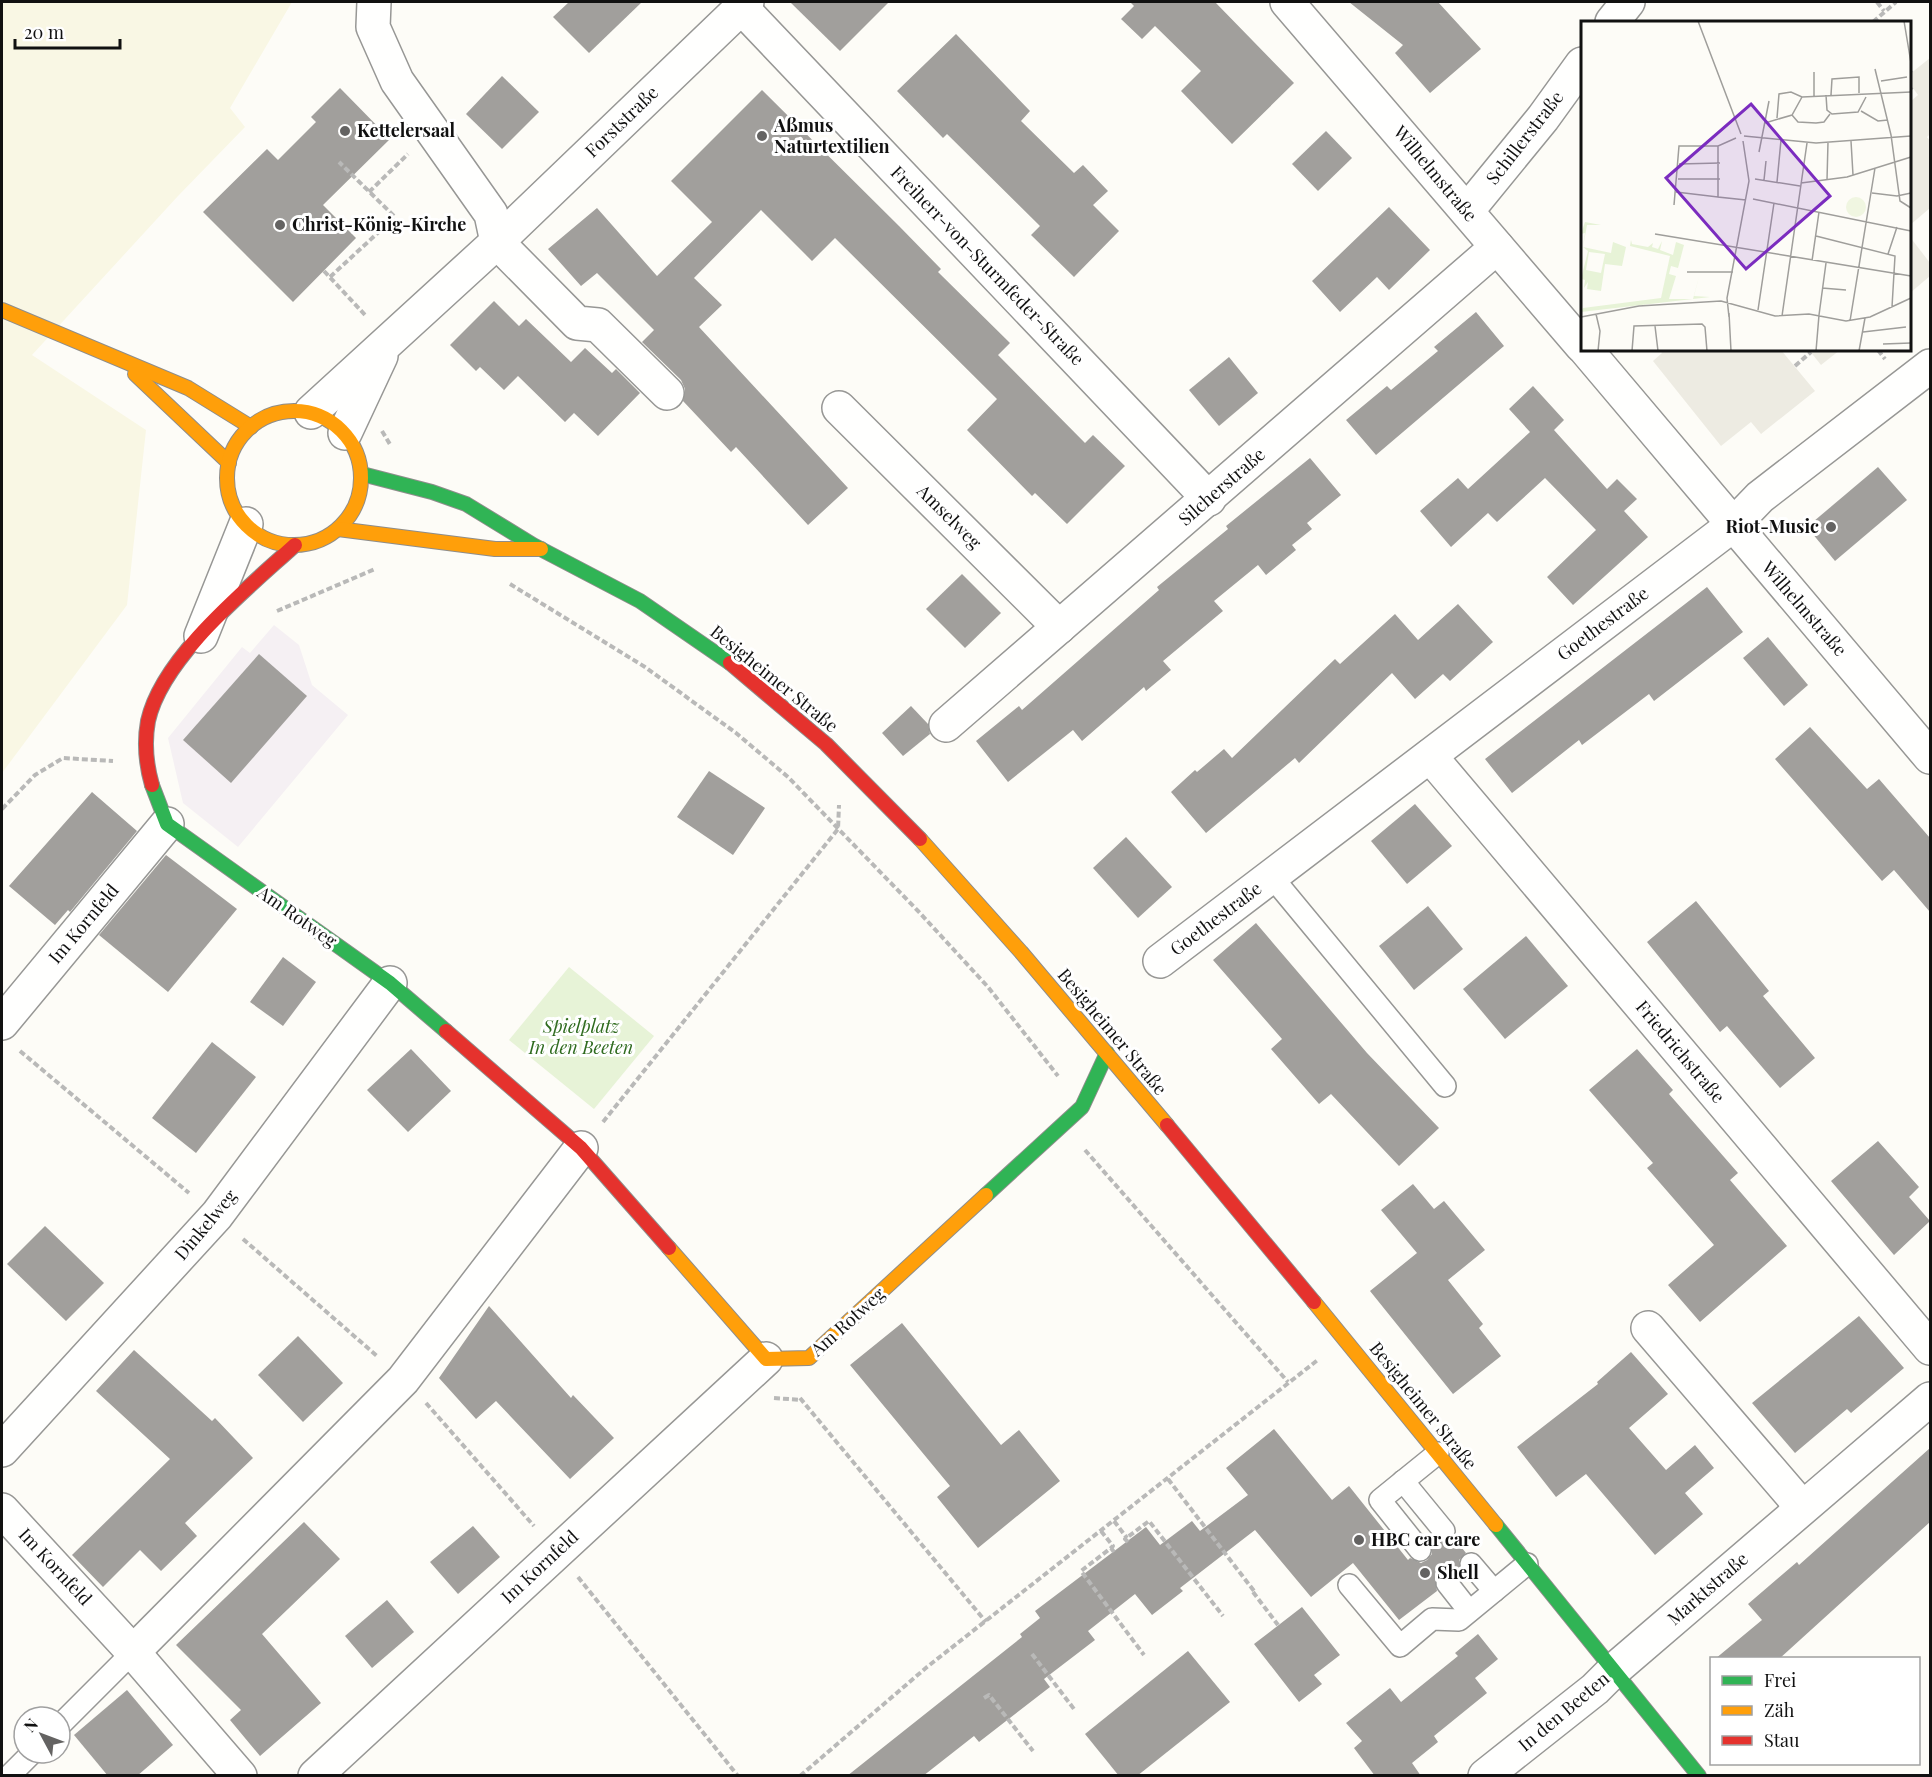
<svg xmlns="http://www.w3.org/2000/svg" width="1932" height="1777" viewBox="0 0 1932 1777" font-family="'Playfair Display',serif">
  <rect width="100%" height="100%" fill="#fdfcf7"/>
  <!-- industrial -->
  <path fill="#f5f0f3" d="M 274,625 L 299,645 L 312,685 L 348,715 L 238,847 L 183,803 L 168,738 L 242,647 L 250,653 Z"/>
  <!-- farmland -->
  <path fill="#f9f7e4" d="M 2,2 L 292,2 L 230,108 L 245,127 L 178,196 L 32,355 L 146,430 L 127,605 L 2,773 Z"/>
  <!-- green -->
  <path fill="#e7f3d7" d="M 569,967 L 654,1036 L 594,1109 L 509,1040 Z"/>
  <!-- plaza -->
  <g fill="#edebe2">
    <path d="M 1930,58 L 1930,134 L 1927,137 L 1930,141 L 1930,208 L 1910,225 L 1910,102 L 1918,95 L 1910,84 L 1910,74 Z"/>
    <path d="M 1910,237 L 1930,263 L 1930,276 L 1910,293 Z"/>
    <path d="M 1660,350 L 1781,350 L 1815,391 L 1761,434 L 1751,422 L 1721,446 L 1653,361 L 1662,353 Z"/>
    <path d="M 1809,350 L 1840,350 L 1821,365 Z"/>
  </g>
  <!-- building -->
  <g fill="#a19f9c">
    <path d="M 569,2 L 642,2 L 589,53 L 553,17 Z"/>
    <path d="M 790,2 L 889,2 L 840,51 Z"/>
    <path d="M 1130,2 L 1215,2 L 1294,83 L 1232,144 L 1181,91 L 1201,71 L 1155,26 L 1142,39 L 1121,19 L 1134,6 Z"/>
    <path d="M 1349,2 L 1438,2 L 1481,49 L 1430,93 L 1395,53 L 1403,45 Z"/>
    <path d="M 956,34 L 1030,111 L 1021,121 L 1074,173 L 1083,165 L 1108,191 L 1093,205 L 1119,231 L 1074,277 L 1031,235 L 1040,226 L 947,134 L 943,138 L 897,91 Z"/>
    <path d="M 502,76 L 539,112 L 502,149 L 466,114 Z"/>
    <path d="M 340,88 L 390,139 L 323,205 L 356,238 L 293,302 L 203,212 L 267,149 L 278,160 L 316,122 L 311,117 Z"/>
    <path d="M 762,90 L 899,226 L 941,269 L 938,272 L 1010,343 L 998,355 L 1085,443 L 1093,435 L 1125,466 L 1067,524 L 1035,493 L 1032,496 L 967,430 L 997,399 L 835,238 L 812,261 L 761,210 L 694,278 L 722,305 L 699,327 L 848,488 L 808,525 L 736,447 L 731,452 L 683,401 L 685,389 L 681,380 L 642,342 L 654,330 L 597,273 L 581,286 L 548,249 L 597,208 L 657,276 L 712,222 L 671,181 Z"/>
    <path d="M 1326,131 L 1352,158 L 1318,191 L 1292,164 Z"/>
    <path d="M 1389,207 L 1430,250 L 1389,290 L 1377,277 L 1340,312 L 1312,281 Z"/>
    <path d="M 494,301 L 519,326 L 526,319 L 571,362 L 585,348 L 612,373 L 616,369 L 640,393 L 598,436 L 574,413 L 565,422 L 518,376 L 504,390 L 480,367 L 476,371 L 450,345 Z"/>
    <path d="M 1476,312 L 1504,346 L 1376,455 L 1346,420 L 1387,386 L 1391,390 L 1438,351 L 1434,347 Z"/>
    <path d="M 1229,357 L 1258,393 L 1219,426 L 1189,390 Z"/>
    <path d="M 1533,386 L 1564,420 L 1554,430 L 1607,489 L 1617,479 L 1637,499 L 1624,511 L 1648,537 L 1573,605 L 1547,577 L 1596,530 L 1545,478 L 1497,522 L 1488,513 L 1451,547 L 1420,511 L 1458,478 L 1468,489 L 1530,432 L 1509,409 Z"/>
    <path d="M 1310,458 L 1341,495 L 1307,523 L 1312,529 L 1292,545 L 1296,550 L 1266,575 L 1258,565 L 1214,601 L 1223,611 L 1163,661 L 1171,670 L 1146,691 L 1144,687 L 1082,741 L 1073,730 L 1008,782 L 976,741 L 1019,706 L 1022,710 L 1159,590 L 1157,587 L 1228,529 L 1226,526 Z"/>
    <path d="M 1878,467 L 1907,500 L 1835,561 L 1807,527 Z"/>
    <path d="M 962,574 L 1001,613 L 965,648 L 926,609 Z"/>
    <path d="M 1707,587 L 1743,632 L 1654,701 L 1649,694 L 1582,745 L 1579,740 L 1512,793 L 1485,759 Z"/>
    <path d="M 1458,604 L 1493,642 L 1450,681 L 1443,674 L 1415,699 L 1392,673 L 1299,763 L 1295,758 L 1206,833 L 1171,792 L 1195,770 L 1197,772 L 1224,749 L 1232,758 L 1335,659 L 1340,664 L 1395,614 L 1418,640 Z"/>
    <path d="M 1768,637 L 1808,685 L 1784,706 L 1743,658 Z"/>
    <path d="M 259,654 L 307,696 L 231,783 L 183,740 Z"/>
    <path d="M 911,706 L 928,724 L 930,734 L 903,756 L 882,733 Z"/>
    <path d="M 1810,727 L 1867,789 L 1879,779 L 1930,838 L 1930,912 L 1894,870 L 1882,881 L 1775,759 Z"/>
    <path d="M 709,771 L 765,808 L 733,855 L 677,817 Z"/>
    <path d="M 92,792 L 137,831 L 70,912 L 68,910 L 55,925 L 9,886 Z"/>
    <path d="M 1415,804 L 1452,846 L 1407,884 L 1371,841 Z"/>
    <path d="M 1126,837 L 1172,887 L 1138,918 L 1093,868 Z"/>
    <path d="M 166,855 L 237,909 L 168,992 L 99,935 Z"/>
    <path d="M 1696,901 L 1769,991 L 1763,996 L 1815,1058 L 1780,1088 L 1727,1026 L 1720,1032 L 1647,942 Z"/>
    <path d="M 1428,906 L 1463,949 L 1414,990 L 1379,946 Z"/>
    <path d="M 1256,923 L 1367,1053 L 1439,1128 L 1399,1166 L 1331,1094 L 1319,1104 L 1271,1049 L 1282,1039 L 1213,960 Z"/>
    <path d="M 1526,936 L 1568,986 L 1505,1039 L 1463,989 Z"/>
    <path d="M 283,957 L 316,982 L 283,1026 L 250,1002 Z"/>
    <path d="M 212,1042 L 256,1077 L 196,1153 L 152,1118 Z"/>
    <path d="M 411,1049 L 451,1091 L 408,1132 L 367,1090 Z"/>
    <path d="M 1637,1049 L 1673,1090 L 1669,1094 L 1738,1173 L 1730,1180 L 1787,1246 L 1700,1322 L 1668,1285 L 1714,1245 L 1647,1168 L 1653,1163 L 1589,1090 Z"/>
    <path d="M 1878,1141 L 1919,1187 L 1909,1197 L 1930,1221 L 1894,1255 L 1831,1181 Z"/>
    <path d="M 1413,1184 L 1434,1209 L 1444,1201 L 1485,1250 L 1448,1280 L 1483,1324 L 1479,1328 L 1501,1356 L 1453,1394 L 1370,1291 L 1417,1253 L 1381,1210 Z"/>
    <path d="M 45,1226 L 104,1283 L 66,1321 L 7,1264 Z"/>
    <path d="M 489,1306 L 571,1398 L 573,1395 L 614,1438 L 570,1479 L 496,1401 L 476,1419 L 439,1378 Z"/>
    <path d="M 1859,1316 L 1904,1368 L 1851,1413 L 1847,1409 L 1795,1453 L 1752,1403 Z"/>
    <path d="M 902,1323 L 1001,1445 L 1019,1430 L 1060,1481 L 978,1548 L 937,1497 L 950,1486 L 850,1365 Z"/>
    <path d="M 298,1336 L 343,1383 L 303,1422 L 258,1375 Z"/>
    <path d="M 134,1350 L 212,1421 L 215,1418 L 253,1458 L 185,1523 L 197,1536 L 161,1571 L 140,1550 L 103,1587 L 72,1555 L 170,1459 L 96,1391 Z"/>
    <path d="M 1631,1352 L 1668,1394 L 1629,1428 L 1666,1470 L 1695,1445 L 1714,1468 L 1685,1493 L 1703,1514 L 1655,1555 L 1586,1474 L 1556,1497 L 1517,1447 L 1598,1384 L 1597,1382 Z"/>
    <path d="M 1274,1429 L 1332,1500 L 1349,1486 L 1408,1560 L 1410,1558 L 1421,1563 L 1427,1560 L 1432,1554 L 1430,1542 L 1434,1539 L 1445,1544 L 1454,1538 L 1466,1553 L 1459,1560 L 1461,1572 L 1457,1575 L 1451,1571 L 1440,1573 L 1435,1579 L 1437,1591 L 1399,1620 L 1353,1563 L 1311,1597 L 1255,1530 L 1180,1588 L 1183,1591 L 1152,1615 L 1135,1594 L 1088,1631 L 1095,1640 L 1044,1679 L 1050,1687 L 979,1742 L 974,1736 L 923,1776 L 847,1776 L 1022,1637 L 1020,1634 L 1040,1618 L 1035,1611 L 1146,1527 L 1160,1545 L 1192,1521 L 1200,1531 L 1248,1495 L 1226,1468 Z"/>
    <path d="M 1930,1448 L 1930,1522 L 1779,1659 L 1715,1659 L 1762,1620 L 1748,1604 L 1797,1562 L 1799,1565 Z"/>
    <path d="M 304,1522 L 340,1559 L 262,1634 L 321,1703 L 260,1756 L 230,1720 L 241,1710 L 176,1645 Z"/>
    <path d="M 473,1526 L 500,1557 L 458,1594 L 430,1562 Z"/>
    <path d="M 387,1600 L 414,1632 L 372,1668 L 345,1636 Z"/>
    <path d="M 1302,1607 L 1340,1655 L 1314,1675 L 1322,1684 L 1299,1702 L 1254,1644 Z"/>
    <path d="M 1478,1634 L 1498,1659 L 1475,1678 L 1487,1693 L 1434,1736 L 1438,1742 L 1412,1763 L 1421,1776 L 1375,1776 L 1354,1748 L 1362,1741 L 1346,1723 L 1390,1688 L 1401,1702 L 1458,1656 L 1455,1653 Z"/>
    <path d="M 1188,1651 L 1230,1702 L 1137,1776 L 1119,1776 L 1085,1734 Z"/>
    <path d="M 127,1690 L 173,1745 L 137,1776 L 108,1776 L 74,1735 Z"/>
  </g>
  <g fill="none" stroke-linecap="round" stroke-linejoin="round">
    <defs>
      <g id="lane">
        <path d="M 1272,877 L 1445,1086"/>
        <path d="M 1403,1481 L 1444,1531"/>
        <path d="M 1420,1550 L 1380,1500 L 1438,1453"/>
        <path d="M 1471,1564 L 1494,1591"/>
        <path d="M 1447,1583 L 1469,1611"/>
        <path d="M 1349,1585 L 1400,1646 L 1432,1619 L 1459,1620 L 1527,1564"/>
        <path d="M 60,1725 L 133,1652"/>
        <path d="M 9,1776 L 32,1753"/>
      </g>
      <g id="street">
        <path d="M 374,2 L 373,27 L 397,81 L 491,214 L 497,242"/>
        <path d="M 1287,2 L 1582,346"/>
        <path d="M 741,7 L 1209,499"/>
        <path d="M 1612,22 L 1628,2"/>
        <path d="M 1467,211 L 1543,118 L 1582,64"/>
        <path d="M 497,242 L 577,323 L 598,325 L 667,393"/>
        <path d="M 1586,350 L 1930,757"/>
        <path d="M 839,408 L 1059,627"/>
        <path d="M 311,412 L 497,242 L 747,2"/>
        <path d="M 345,433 L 381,356"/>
        <path d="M 201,636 L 246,524"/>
        <path d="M 946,725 L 1497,247"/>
        <path d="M 1430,756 L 1930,1348"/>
        <path d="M 1160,961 L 1733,525 L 1760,497 L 1930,366"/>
        <path d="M 2,1023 L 167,824"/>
        <path d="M 1648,1328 L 1802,1507"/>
        <path d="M 2,1450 L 217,1215 L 390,983"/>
        <path d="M 2,1510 L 133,1652 L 240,1776"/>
        <path d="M 133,1652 L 403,1380 L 581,1148"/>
        <path d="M 315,1776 L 766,1359"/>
        <path d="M 1485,1776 L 1595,1689 L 1614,1670 L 1930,1399"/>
      </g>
      <g id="fast">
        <path d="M 362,474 L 432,492 L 466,504 L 533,545 L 640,601 L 730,663"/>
        <path d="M 152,785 L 167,824 L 390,983 L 446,1031"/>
        <path d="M 986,1195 L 1082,1107 L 1107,1053"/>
        <path d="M 1496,1525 L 1699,1776"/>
      </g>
      <g id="slow">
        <path d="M 2,310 L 188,388 L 251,427"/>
        <path d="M 135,374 L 229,463"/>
        <circle cx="294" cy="478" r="67"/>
        <path d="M 338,529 L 495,549 L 541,549"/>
        <path d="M 920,839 L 1021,952 L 1167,1125"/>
        <path d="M 669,1248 L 766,1359 L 809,1358 L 986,1195"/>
        <path d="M 1314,1302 L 1496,1525"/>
      </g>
      <g id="jam">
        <path d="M 730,663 L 826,744 L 920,839"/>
        <path d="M 152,785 C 146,764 144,743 148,721 C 162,657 248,588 295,545"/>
        <path d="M 446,1031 L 581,1148 L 669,1248"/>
        <path d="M 1167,1125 L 1314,1302"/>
      </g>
    </defs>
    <!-- lane casing -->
    <use href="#lane" stroke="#979795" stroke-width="24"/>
    <!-- street casing -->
    <use href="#street" stroke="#979795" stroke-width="36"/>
    <!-- fast casing -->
    <use href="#fast" stroke="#8e8d8b" stroke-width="16"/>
    <!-- slow casing -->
    <use href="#slow" stroke="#8e8d8b" stroke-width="16"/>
    <!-- jam casing -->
    <use href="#jam" stroke="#8e8d8b" stroke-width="16"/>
    <!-- path -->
    <g stroke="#b9b9b8" stroke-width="4" stroke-dasharray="6 3" stroke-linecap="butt">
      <path d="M 1877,2 L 1884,11"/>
      <path d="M 1873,22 L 1896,2"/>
      <path d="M 1910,71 L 1911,73"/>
      <path d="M 1910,89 L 1912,87"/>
      <path d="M 369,192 L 408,154"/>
      <path d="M 324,271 L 366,316"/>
      <path d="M 330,277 L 395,217 L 339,162"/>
      <path d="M 1878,350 L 1885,359"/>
      <path d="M 1795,366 L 1811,352"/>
      <path d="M 382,431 L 391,446"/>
      <path d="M 510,584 L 645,667 L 736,733 L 788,777 L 919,912 L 988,987 L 1058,1076"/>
      <path d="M 277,611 L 375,569"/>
      <path d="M 2,809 L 35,775 L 63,758 L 113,761"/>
      <path d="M 20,1051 L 189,1193"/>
      <path d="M 603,1122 L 838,829 L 839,805"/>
      <path d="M 1085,1150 L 1288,1382"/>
      <path d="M 243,1239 L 377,1356"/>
      <path d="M 774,1398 L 801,1400"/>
      <path d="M 800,1398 L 986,1622"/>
      <path d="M 426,1403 L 534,1526"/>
      <path d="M 1168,1479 L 1254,1591"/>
      <path d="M 1114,1521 L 1127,1538"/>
      <path d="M 1101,1531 L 1113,1546 L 1111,1548"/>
      <path d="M 1128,1542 L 1125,1539 L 1149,1521 L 1223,1616"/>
      <path d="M 1114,1552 L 1111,1548 L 1081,1571 L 1144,1655"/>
      <path d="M 578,1577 L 738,1776"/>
      <path d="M 1253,1592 L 1278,1625"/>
      <path d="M 1032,1654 L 1074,1709"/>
      <path d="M 984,1698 L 989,1695 L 1033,1751"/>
      <path d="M 800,1776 L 927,1667 L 1319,1359"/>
    </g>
    <!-- lane -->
    <use href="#lane" stroke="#fffffe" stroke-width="21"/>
    <!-- street -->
    <use href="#street" stroke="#fffffe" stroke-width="33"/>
    <!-- fast -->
    <use href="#fast" stroke="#30b455" stroke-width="14"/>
    <!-- slow -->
    <use href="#slow" stroke="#ff9f0a" stroke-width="14"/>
    <!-- jam -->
    <use href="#jam" stroke="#e5322d" stroke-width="14"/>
  </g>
  <!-- markers -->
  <g fill="#646362" stroke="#fff" stroke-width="2">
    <circle cx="345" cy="131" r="6"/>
    <circle cx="762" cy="136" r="6"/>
    <circle cx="280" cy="225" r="6"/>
    <circle cx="1831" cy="527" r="6"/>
    <circle cx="1359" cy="1540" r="6"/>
    <circle cx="1425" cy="1573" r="6"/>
  </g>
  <g text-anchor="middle" stroke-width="6" stroke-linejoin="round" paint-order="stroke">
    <!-- street labels -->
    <g font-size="18" fill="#111" stroke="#fff">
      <text transform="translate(622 122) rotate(-44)" y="6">Forststraße</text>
      <text transform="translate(1525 138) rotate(-52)" y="6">Schillerstraße</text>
      <text transform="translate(1435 174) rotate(50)" y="6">Wilhelmstraße</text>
      <text transform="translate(987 266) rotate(46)" y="6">Freiherr-von-Sturmfeder-Straße</text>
      <text transform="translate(1222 487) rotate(-41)" y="6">Silcherstraße</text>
      <text transform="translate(949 517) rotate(45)" y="6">Amselweg</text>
      <text transform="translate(1804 609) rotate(49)" y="6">Wilhelmstraße</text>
      <text transform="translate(1603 624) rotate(-37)" y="6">Goethestraße</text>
      <text transform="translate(774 679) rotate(39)" y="6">Besigheimer Straße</text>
      <text transform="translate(297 917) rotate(35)" y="6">Am Rotweg</text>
      <text transform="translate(1216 919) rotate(-37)" y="6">Goethestraße</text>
      <text transform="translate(84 924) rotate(-50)" y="6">Im Kornfeld</text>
      <text transform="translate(1112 1032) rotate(50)" y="6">Besigheimer Straße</text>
      <text transform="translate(1680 1052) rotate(50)" y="6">Friedrichstraße</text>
      <text transform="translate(206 1225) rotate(-50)" y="6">Dinkelweg</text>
      <text transform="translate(848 1322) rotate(-42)" y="6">Am Rotweg</text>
      <text transform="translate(1423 1406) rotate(51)" y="6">Besigheimer Straße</text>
      <text transform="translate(55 1567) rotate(47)" y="6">Im Kornfeld</text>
      <text transform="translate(540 1567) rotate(-43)" y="6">Im Kornfeld</text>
      <text transform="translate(1708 1589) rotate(-41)" y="6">Marktstraße</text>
      <text transform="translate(1564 1712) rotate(-40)" y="6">In den Beeten</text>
    </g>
    <!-- poi labels -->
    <g font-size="18" font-weight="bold" fill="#111" stroke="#fff" text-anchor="start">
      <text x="774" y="132">Aßmus<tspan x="774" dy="21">Naturtextilien</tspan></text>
      <text x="357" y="137">Kettelersaal</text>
      <text x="292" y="231">Christ-König-Kirche</text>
      <text x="1819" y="533" text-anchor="end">Riot-Music</text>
      <text x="1371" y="1546">HBC car care</text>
      <text x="1437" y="1579">Shell</text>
    </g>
    <!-- park labels -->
    <g font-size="18" font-style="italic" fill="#2f6b1f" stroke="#fff">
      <text x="581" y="1033">Spielplatz<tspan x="581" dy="21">In den Beeten</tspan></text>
    </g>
  </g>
  <!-- overview -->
  <g transform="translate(1581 21)">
    <rect width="330" height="330" fill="#fdfcf7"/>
    <path d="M 4,201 L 20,204 L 6,204 L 2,226 L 30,232 L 32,221 L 45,226 L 41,245 L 24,243 L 20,270 L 6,268 L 7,261 L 3,267 L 4,259 L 0,258 L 7,230 L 2,226 L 4,212 L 0,213 ZM 8,231 L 24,233 L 20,252 L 5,249 ZM 50,219 L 51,223 L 67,226 L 72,222 L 71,226 L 77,228 L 81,220 L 79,229 L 92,234 L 95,221 L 103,224 L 97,247 L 90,245 L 88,253 L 95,255 L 88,278 L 112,278 L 119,252 L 113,275 L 129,276 L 0,291 L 2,287 L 80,277 L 89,235 L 49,225 Z" fill="#e7f3d7" fill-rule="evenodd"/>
    <path d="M265 186a10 10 0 1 1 20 0a10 10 0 1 1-20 0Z" fill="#f0f6e1"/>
    <path fill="none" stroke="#9f9e9b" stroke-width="1.5" d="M 117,0 L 160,113M 323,0 L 330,42M 294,48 L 310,114 L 319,180 L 330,187M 233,51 L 233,75M 300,60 L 326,56M 245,74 L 246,89 L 251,93 L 277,91 L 285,76M 250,74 L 251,58 L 278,56 L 278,72M 221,76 L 330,71M 280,90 L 297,100 L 307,99M 211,94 L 217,101 L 235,102 L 243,101 L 249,93M 196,97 L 198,73 L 210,71 L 221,76M 184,102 L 211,94 L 221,76M 163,115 L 235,122 L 330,115M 155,117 L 137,125 L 137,176 L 165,179M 270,120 L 272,154M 178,131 L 188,80M 98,143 L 139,142M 97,158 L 139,158M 174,158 L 219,165M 183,159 L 185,140M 246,159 L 247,121M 196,161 L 200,119M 220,162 L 266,156 L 330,136M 95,171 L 137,176M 291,172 L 316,175 L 330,172M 172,178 L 330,210M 93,184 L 98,125 L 137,125M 74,213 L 330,255M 235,215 L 314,235 L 311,286M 307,233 L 316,206M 231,240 L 238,191M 106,251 L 152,251M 241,267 L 265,269M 177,289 L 193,182M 148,292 L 150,330M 15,293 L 19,310 L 17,330M 238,294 L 245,242M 201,295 L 226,122M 0,296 L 58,285 L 140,280 L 194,295 L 228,293 L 265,300 L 289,296 L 330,277M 148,296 L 146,277 L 168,160 L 162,120M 269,300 L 294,147M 74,305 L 77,330M 282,311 L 325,306M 302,323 L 330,322M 51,330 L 53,305 L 121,303 L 124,306 L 126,330M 235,330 L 238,294M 278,330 L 284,297"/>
    <path fill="#7b2cbf" fill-opacity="0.15" stroke="#7b2cbf" stroke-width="3" d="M 170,83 L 249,175 L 165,248 L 85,157 Z"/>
    <rect width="330" height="330" fill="none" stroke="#111" stroke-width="3"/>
  </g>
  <!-- border -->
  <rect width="1932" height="1777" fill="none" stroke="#111111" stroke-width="6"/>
  <!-- legend -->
  <rect x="1710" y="1657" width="210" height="108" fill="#ffffff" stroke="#a0a0a0" stroke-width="1.5"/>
  <rect x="1722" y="1676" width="30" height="9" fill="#30b455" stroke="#a0a0a0" stroke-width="1.5"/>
  <text x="1764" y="1687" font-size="18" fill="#111111">Frei</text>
  <rect x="1722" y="1706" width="30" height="9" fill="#ff9f0a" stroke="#a0a0a0" stroke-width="1.5"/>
  <text x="1764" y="1717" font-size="18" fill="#111111">Zäh</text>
  <rect x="1722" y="1736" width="30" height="9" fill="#e5322d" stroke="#a0a0a0" stroke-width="1.5"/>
  <text x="1764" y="1747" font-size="18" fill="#111111">Stau</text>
  <!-- north arrow -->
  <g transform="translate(42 1735) rotate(311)"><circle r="28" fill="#ffffff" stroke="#a0a0a0" stroke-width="1.5"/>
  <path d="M0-4.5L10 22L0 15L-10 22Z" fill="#646362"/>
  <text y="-9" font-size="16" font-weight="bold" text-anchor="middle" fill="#111111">N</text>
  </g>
  <!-- scale -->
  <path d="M15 39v9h105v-9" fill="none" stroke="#111111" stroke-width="3"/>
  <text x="24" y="39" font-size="18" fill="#111111" stroke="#ffffff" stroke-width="4.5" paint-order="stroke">20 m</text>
</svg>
